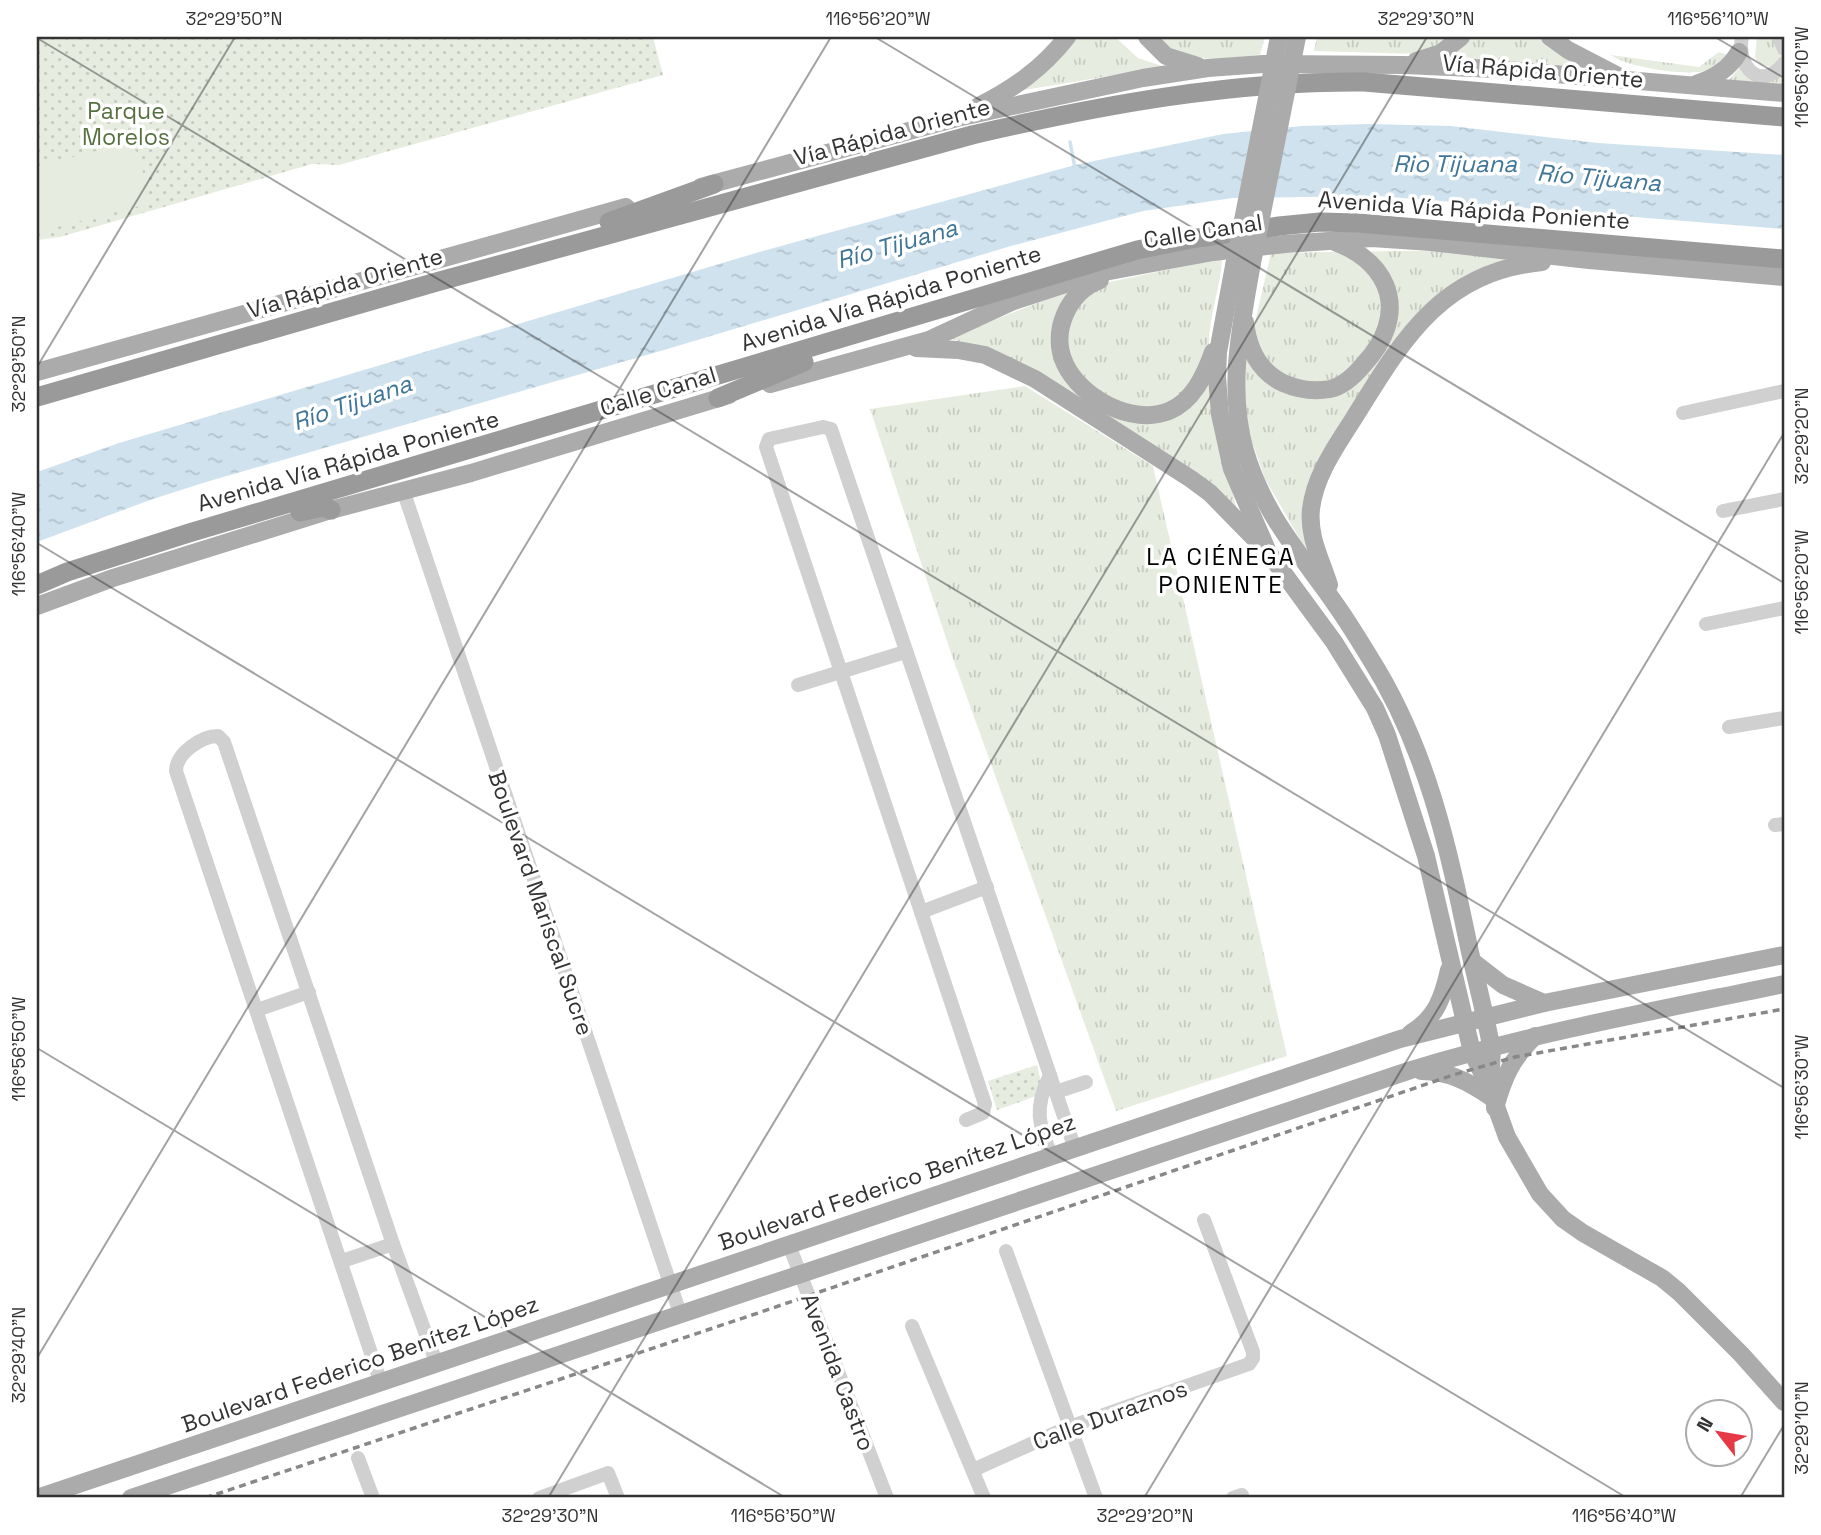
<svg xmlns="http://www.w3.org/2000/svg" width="1821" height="1535" viewBox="0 0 1821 1535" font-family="'Space Grotesk',sans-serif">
  <defs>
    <pattern id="grass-tufts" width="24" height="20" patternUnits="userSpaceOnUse" patternTransform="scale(1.75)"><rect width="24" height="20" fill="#e6ecdf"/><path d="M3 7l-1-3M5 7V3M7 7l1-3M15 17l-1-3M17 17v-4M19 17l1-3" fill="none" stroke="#c6cbc0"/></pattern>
    <pattern id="park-dots" width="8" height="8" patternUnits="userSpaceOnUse" patternTransform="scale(1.75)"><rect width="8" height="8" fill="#e6ecdf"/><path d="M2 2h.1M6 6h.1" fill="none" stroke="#c6cbc0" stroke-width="1.8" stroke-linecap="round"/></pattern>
    <pattern id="water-ripples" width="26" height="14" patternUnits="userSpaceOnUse" patternTransform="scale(1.75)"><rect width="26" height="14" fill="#cfe2ee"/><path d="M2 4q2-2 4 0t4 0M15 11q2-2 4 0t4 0" fill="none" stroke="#b2c2cd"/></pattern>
  </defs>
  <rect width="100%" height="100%" fill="#fff"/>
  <!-- grass -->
  <g fill="url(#grass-tufts)">
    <path d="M 1074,37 L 1115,37 L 1138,58 L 1165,67 L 1024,90 L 1060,57 Z"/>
    <path d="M 1152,37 L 1265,37 L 1260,55 L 1214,59 L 1180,56 Z"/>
    <path d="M 1317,37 L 1450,37 L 1434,49 L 1418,54 L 1314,51 Z"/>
    <path d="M 1469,37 L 1543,37 L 1560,55 L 1599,72 L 1444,59 L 1461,49 Z"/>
    <path d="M 1757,37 L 1776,37 L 1781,55 L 1778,63 L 1770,67 L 1760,64 L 1755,57 Z"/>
    <path d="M 1719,52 L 1727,55 C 1721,62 1713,69 1704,71 C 1685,76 1626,67 1611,55 L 1699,67 Z"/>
    <path d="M 1743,63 L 1745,67 L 1784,73 L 1784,86 L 1729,80 Z"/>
    <path d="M 1395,251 L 1443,251 L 1510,260 L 1421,310 L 1394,341 L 1328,448 L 1309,486 L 1319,572 L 1265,479 L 1246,424 L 1245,365 L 1271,253 Z"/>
    <path d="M 1222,258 C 1221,287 1209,315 1209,344 C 1208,401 1225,456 1237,511 L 986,348 L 948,338 L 1068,291 Z"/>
    <path d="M 1025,386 L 1153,466 L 1287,1056 L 1116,1111 L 951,653 L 870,409 Z"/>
  </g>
  <!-- park -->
  <g fill="url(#park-dots)">
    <path d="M 37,37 L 653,37 L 663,75 L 339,165 L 312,164 L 60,237 L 37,240 Z"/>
    <path d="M 1037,1065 L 1041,1082 L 1036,1096 L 997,1110 L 988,1081 Z"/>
  </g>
  <!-- pitch -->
  <path fill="#e6ecdf" d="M 125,143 L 137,152 L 152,203 L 41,231 L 37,215 L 37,167 Z"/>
  <!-- water -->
  <path fill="url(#water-ripples)" d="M 1368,124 L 1451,126 L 1598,143 L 1784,155 L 1784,229 L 1377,196 L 1233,198 L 1185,205 L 1143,211 L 1011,246 L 664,350 L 206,482 L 150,500 L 37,542 L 37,472 L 119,443 L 756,253 L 1075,165 L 1223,134 L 1301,126 Z"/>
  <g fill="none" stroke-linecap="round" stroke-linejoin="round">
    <!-- stream -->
    <path stroke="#cfe2ee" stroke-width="3.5" d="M 1070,142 L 1075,168"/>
    <!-- minor -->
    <g stroke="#d0d0d0" stroke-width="14">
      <path d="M 1742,37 C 1736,67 1761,93 1784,63"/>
      <path d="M 1779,37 L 1784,49"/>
      <path d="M 1683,413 L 1784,391"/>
      <path d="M 404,493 L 680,1313"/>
      <path d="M 1723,511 L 1784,499"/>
      <path d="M 1706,624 L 1784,608"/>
      <path d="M 798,685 L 905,652"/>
      <path d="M 1729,727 L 1784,718"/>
      <path d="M 1775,825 L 1784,824"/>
      <path d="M 921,912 L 987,887"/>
      <path d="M 257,1010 L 309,992"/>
      <path d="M 1050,1075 C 1034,1107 1038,1124 1052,1157"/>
      <path d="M 1056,1092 L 1086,1082"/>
      <path d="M 966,1120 L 983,1113 L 985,1104 L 766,447 L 769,439 L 823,427 L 831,429 L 1075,1149"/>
      <path d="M 789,1245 L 887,1498"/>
      <path d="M 1006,1251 L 1096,1498"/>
      <path d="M 342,1261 L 393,1244"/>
      <path d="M 912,1326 L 984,1498"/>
      <path d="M 381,1383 L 176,771 C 176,753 202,736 218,736 L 224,742 L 393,1244 L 436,1362"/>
      <path d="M 358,1458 L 373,1498"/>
      <path d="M 973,1470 L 1069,1427 L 1249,1364 L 1253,1358 L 1253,1352 L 1204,1220"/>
      <path d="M 539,1498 L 608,1473 L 618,1498"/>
      <path d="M 1233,1498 L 1242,1495"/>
    </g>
    <!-- major -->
    <g stroke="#ababab" stroke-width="18">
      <path d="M 1147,37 L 1166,56 L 1198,66"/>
      <path d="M 1550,37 L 1568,50 L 1620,77"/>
      <path d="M 1416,61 L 1441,53 L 1461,37"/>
      <path d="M 1696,84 C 1715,78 1729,69 1739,52"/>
      <path d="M 977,107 C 1013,89 1042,69 1067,37"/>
      <path d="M 701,187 L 957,118 L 1143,78 L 1208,68 L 1263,64 L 1404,65 L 1495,69 L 1784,93"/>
      <path d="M 1252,263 C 1241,325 1227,388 1245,451 C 1264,515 1299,552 1336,605 C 1348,622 1359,640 1370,658 C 1428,750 1448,847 1470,952 C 1477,983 1485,1014 1491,1045 C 1493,1058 1490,1073 1489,1087"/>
      <path d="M 1234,266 L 1218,352 L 1217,377 L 1220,414 L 1232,469 L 1268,552 L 1334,642 L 1375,708 L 1387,735 L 1426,856 L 1472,1052 L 1489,1087 L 1507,1137 L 1540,1194 L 1563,1219 L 1583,1233 L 1662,1278 L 1679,1292 L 1741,1354 L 1784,1402"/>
      <path d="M 1100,280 C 1068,292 1050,332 1065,364 C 1081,398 1132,426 1169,411 C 1193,401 1205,375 1213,352"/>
      <path d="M 1245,322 C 1248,348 1258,371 1283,383 C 1297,389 1314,392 1330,389 C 1344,386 1355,375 1364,364 C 1408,317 1394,264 1335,242"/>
      <path d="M 916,348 L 958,350 L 985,355 L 1035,379 L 1191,479 L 1210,493 L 1258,542"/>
      <path d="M 37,372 L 626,207"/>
      <path d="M 770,384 L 929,340 L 1011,302 L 1099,273 L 1213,252 L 1285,244 L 1372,238 L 1431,242 L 1589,260 L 1784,277"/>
      <path d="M 1329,585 C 1321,559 1308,537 1311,509 C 1315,475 1337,445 1354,418 C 1403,339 1441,272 1542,262"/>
      <path d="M 37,606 L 113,578 L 331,510 L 471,473 L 729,395"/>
      <path d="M 1472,961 L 1503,985 L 1544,1003"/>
      <path d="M 1411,1033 C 1436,1018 1443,997 1449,970"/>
      <path d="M 1421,1071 C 1449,1071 1469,1082 1491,1097"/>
      <path d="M 1495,1108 C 1504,1076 1511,1060 1535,1036"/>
      <path d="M 37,1498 L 1400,1039 L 1544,1003 L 1784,955"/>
      <path d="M 131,1498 L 1411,1070 C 1533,1033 1659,1010 1784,984"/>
    </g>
    <!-- highway -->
    <g stroke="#9a9a9a" stroke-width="19">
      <path d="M 609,222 L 714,184"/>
      <path d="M 37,397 L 440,281 L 972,135 C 1101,105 1231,81 1364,82 L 1784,117"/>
      <path d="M 718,398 L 804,362"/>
      <path d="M 300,512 L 323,507 L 331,510"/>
      <path d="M 37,585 L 67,572 L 189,533 L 1137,250 L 1191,239 L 1279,226 L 1320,222 L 1358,223 L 1784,259"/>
    </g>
    <!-- rail -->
    <path stroke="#888" stroke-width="3.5" stroke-dasharray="7 5" stroke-linecap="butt" d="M 205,1498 L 758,1313 L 1453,1075 L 1515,1057 L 1784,1009"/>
    <!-- major-bridge -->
    <g stroke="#ababab" stroke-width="18">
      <path d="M 1252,263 L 1297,37"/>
      <path d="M 1234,266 L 1279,37"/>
    </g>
  </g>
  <!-- ticks -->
  <path fill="none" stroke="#333" stroke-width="2" stroke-opacity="0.45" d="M 875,37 L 1784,583M 1715,37 L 1784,78M 37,38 L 1784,1088M 37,367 L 235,37M 37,543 L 1627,1498M 37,1048 L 786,1498M 37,1358 L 831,37M 548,1498 L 1427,37M 1144,1498 L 1784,433M 1740,1498 L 1784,1425"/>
  <g text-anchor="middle" stroke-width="7" stroke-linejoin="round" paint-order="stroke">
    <!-- street labels -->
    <g font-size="23" fill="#333" stroke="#fff">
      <text transform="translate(1543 71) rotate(5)" y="8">Vía Rápida Oriente</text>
      <text transform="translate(892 132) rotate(-15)" y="8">Vía Rápida Oriente</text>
      <text transform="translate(1474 210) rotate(4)" y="8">Avenida Vía Rápida Poniente</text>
      <text transform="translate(1203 231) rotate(-9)" y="8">Calle Canal</text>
      <text transform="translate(345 283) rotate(-16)" y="8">Vía Rápida Oriente</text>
      <text transform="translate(891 298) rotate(-17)" y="8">Avenida Vía Rápida Poniente</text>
      <text transform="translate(658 391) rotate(-17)" y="8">Calle Canal</text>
      <text transform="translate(348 461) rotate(-16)" y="8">Avenida Vía Rápida Poniente</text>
      <text transform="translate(541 903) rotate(71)" y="8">Boulevard Mariscal Sucre</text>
      <text transform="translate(897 1182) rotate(-19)" y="8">Boulevard Federico Benítez López</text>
      <text transform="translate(360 1364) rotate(-19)" y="8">Boulevard Federico Benítez López</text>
      <text transform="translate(838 1372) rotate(69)" y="8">Avenida Castro</text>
      <text transform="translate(1110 1415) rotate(-20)" y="8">Calle Duraznos</text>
    </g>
    <!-- park labels -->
    <g font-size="23" fill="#56703f" stroke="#fff">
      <text x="126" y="119">Parque<tspan x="126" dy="26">Morelos</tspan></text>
    </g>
    <!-- water labels -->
    <g font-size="24" font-style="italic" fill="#3f7597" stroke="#fff">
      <text x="1455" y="172">Rio Tijuana</text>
      <text transform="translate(1599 178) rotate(5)" y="8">Río Tijuana</text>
      <text transform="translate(897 244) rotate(-16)" y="8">Río Tijuana</text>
      <text transform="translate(352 403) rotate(-19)" y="8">Río Tijuana</text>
    </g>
    <!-- neighbourhood labels -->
    <g font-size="24" letter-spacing="2" fill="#000" stroke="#fff">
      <text x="1221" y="565">LA CIÉNEGA<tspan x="1221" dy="28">PONIENTE</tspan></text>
    </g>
  </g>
  <!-- border -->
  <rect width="1821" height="1535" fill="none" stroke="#ffffff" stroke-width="77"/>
  <!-- north arrow -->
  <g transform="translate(1719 1433) rotate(301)"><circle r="33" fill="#ffffff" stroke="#adadad" stroke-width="2"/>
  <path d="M0-5L12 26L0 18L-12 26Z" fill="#e63946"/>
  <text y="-10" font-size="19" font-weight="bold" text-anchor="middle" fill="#333333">N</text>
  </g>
  <rect x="38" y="38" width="1745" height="1458" fill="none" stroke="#333" stroke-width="2.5"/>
  <g font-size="18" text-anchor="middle" fill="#333">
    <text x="234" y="25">32°29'50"N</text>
    <text x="878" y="25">116°56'20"W</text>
    <text x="1426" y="25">32°29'30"N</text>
    <text x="1718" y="25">116°56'10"W</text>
    <text transform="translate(1802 77) rotate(-90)" y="6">116°56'10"W</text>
    <text transform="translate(19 364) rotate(-90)" y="6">32°29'50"N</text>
    <text transform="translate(1802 436) rotate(-90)" y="6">32°29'20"N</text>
    <text transform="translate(19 544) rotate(-90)" y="6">116°56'40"W</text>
    <text transform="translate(1802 582) rotate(-90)" y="6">116°56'20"W</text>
    <text transform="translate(19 1049) rotate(-90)" y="6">116°56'50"W</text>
    <text transform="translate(1802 1087) rotate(-90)" y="6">116°56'30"W</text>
    <text transform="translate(19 1355) rotate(-90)" y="6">32°29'40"N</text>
    <text transform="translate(1802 1428) rotate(-90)" y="6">32°29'10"N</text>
    <text x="550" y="1522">32°29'30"N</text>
    <text x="783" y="1522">116°56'50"W</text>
    <text x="1145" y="1522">32°29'20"N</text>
    <text x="1624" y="1522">116°56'40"W</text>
  </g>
</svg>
